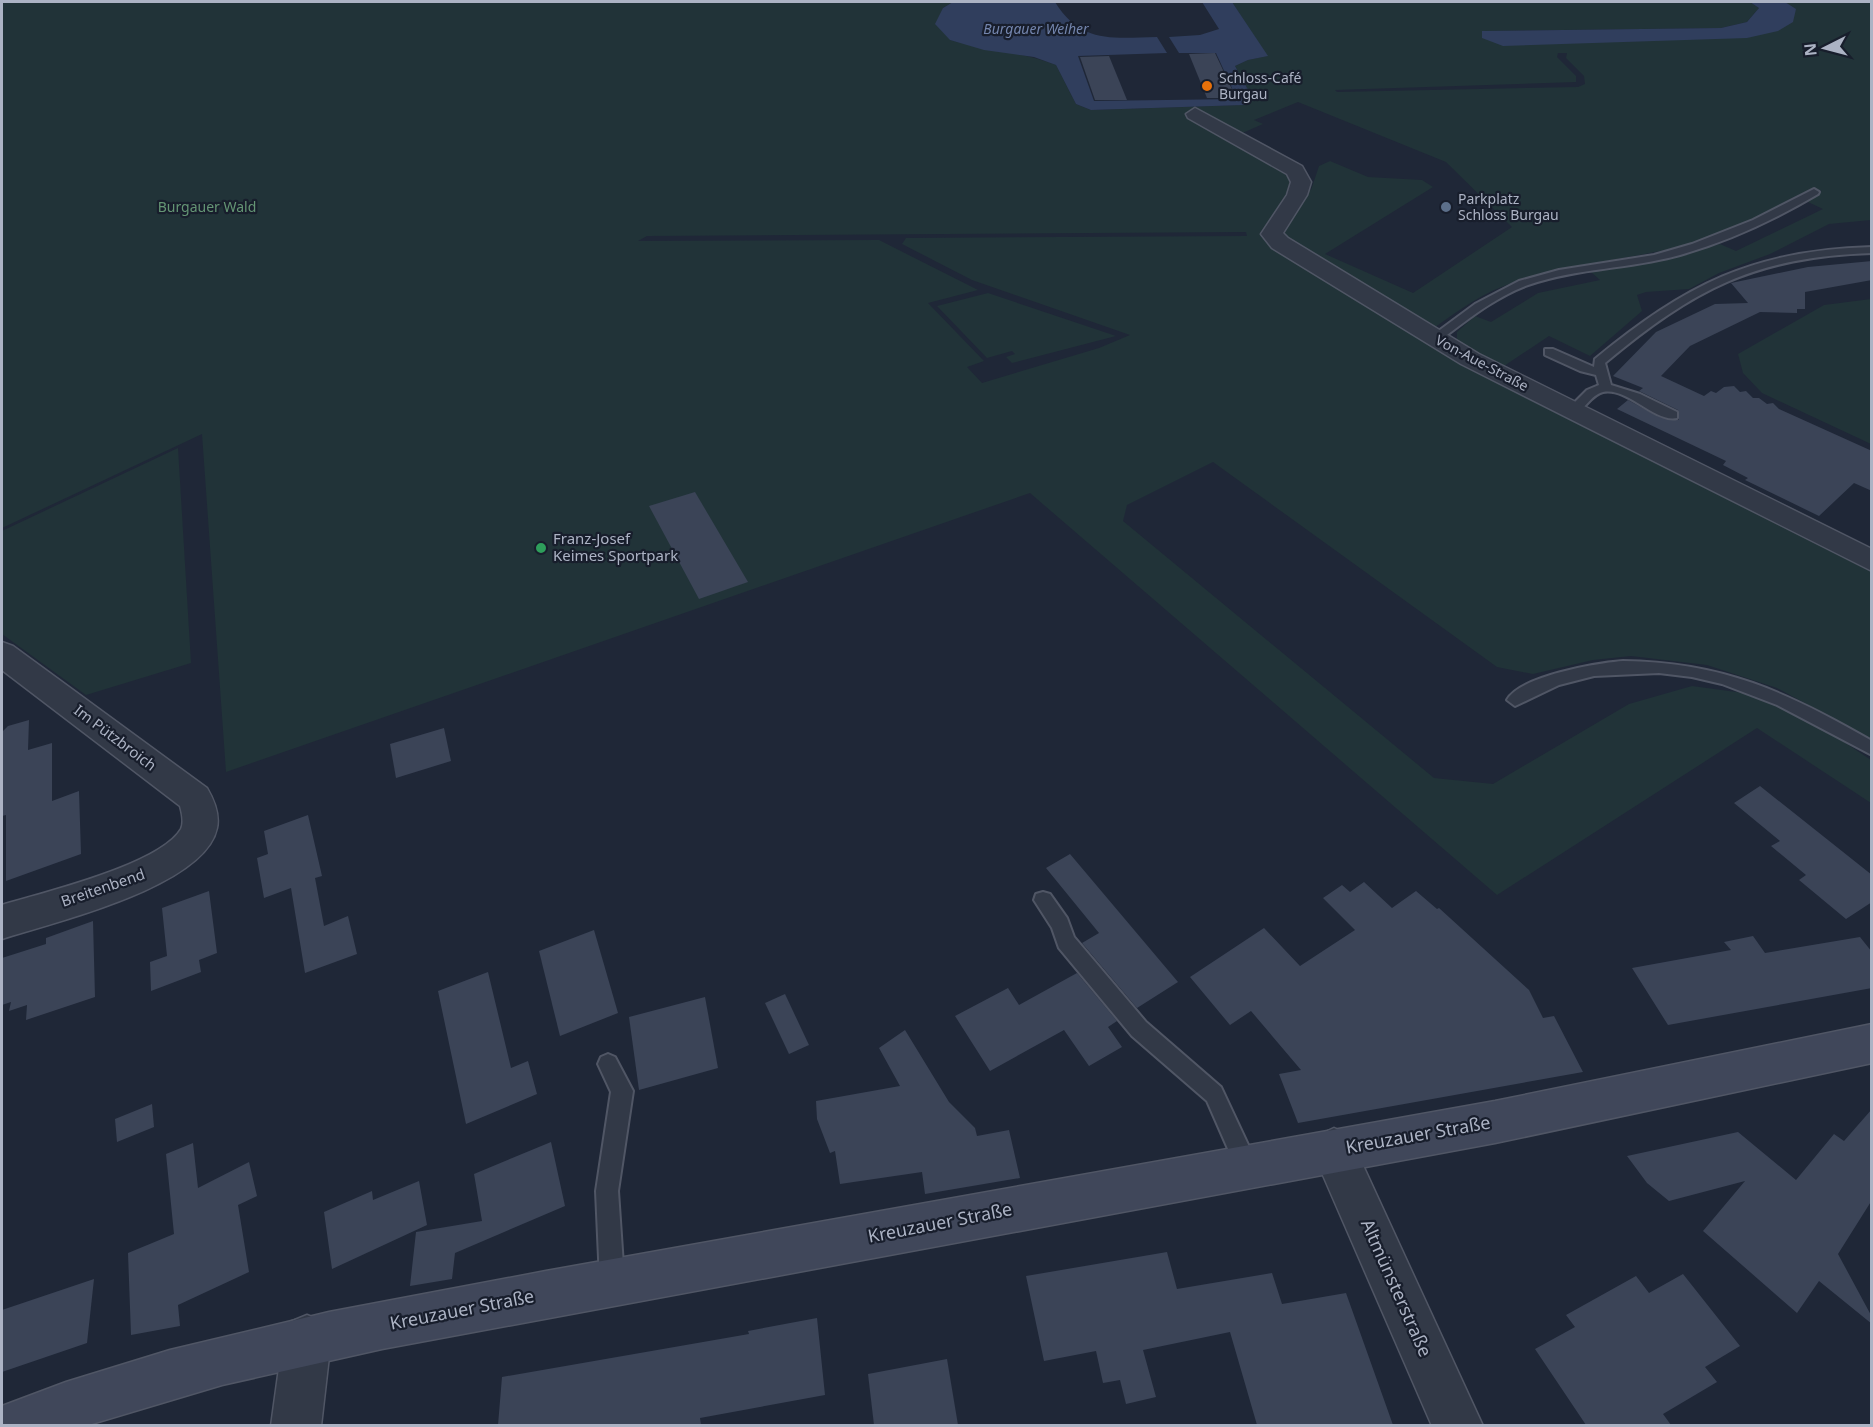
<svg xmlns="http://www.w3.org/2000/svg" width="1873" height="1427" viewBox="0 0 1873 1427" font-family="'Noto Sans',sans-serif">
  <rect width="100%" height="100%" fill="#1f2737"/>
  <!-- green -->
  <g fill="#213338" fill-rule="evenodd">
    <path d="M 2,2 L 953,2 L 943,8 L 950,40 C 985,50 1022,52 1056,65 L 1076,104 L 1091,110 L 1244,105 L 1252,97 L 1235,66 L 1248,60 L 1267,56 L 1232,2 L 1750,2 L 1759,8 L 1747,22 L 1721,28 L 1482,31 L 1747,38 L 1796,10 L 1785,2 L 1871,2 L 1871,220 L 1829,224 L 1770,254 L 1719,273 L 1689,289 L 1646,292 L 1637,295 L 1642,311 L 1590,356 L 1549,336 L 1501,368 L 1457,346 L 1457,332 L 1475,316 L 1491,322 L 1538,293 L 1600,280 L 1591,272 L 1658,261 L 1720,244 L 1736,251 L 1823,209 L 1808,202 L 1810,197 L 1822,191 L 1813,188 C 1778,204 1746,225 1710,238 C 1643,260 1570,261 1504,286 C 1474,297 1449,318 1422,336 L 1871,567 L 1871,739 L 1777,688 L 1707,665 L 1631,656 L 1593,660 L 1533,674 L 1497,667 L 1213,462 L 1127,505 L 1123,521 L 1434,778 L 1493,784 L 1629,704 L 1692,686 L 1751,694 L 1811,720 L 1871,760 L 1871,803 L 1757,728 L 1497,895 L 1030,493 L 226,772 L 202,434 L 2,528 ZM 1558,53 L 1567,53 L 1566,58 L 1584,76 L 1585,84 L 1578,87 L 1337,92 L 1335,90 L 1576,82 L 1576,76 L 1557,57 ZM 1298,102 L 1446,162 L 1512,227 L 1413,293 L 1325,254 L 1433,187 L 1422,180 L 1368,177 L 1330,161 L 1319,166 L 1311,190 L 1287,190 L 1291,181 L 1285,171 L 1231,138 L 1263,124 L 1254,120 ZM 1246,232 L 1247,236 L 906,238 L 902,244 L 972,280 L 1130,335 L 1099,348 L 982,383 L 967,367 L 984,361 L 928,303 L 978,290 L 879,240 L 638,241 L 647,236 Z"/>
    <path d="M 988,293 L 1116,336 L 1012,363 L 1006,357 L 1015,354 L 1012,351 L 987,358 L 937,306 Z"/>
    <path d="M 1871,299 L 1871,444 L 1762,393 L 1743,373 L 1738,354 L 1824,305 Z"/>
    <path d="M 178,448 L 191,663 L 86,695 L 2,634 L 2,531 Z"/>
  </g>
  <!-- water -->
  <g fill="#303e5d">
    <path d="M 953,2 L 1055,2 C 1081,44 1113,38 1157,37 L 1167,53 L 1078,56 L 1094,101 L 1237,99 L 1216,53 L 1179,53 L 1169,37 L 1200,35 L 1219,29 L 1202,2 L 1232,2 L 1268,56 L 1248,60 L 1235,66 L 1252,97 L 1244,105 L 1091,110 L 1076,104 L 1056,65 L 1034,57 L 984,50 L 950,40 L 935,24 L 943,8 Z"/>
    <path d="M 1750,2 L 1785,2 L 1796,9 L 1793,22 L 1778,31 L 1747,38 L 1503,46 L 1482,38 L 1482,31 L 1721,28 L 1747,22 L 1759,8 Z"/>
  </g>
  <!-- building -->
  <g fill="#3b4457">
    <path d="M 1215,53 L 1236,98 L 1207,98 L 1189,54 Z"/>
    <path d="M 1109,56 L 1127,100 L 1095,100 L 1080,57 Z"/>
    <path d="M 1872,261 L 1872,280 L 1805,292 L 1805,309 L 1797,309 L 1797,313 L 1760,312 L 1690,346 L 1661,376 L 1704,396 L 1711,391 L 1716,393 L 1724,387 L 1734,386 L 1740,392 L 1746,391 L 1753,398 L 1759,398 L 1767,404 L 1773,403 L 1779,409 L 1872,451 L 1872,491 L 1854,483 L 1819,516 L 1745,480 L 1748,478 L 1723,465 L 1726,461 L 1617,409 L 1628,400 L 1659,417 L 1679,420 L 1678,410 L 1639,391 L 1643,388 L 1613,376 L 1656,332 L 1715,304 L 1748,303 L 1731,283 L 1808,267 Z"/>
    <path d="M 695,492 L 748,582 L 699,599 L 649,506 Z"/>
    <path d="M 29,720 L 28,750 L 52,743 L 52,801 L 79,791 L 81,854 L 6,881 L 6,815 L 2,816 L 2,732 L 8,726 Z"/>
    <path d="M 444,728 L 451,761 L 396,778 L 390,744 Z"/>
    <path d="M 1760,786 L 1872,875 L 1872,902 L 1846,919 L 1799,880 L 1806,875 L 1771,846 L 1780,841 L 1734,803 Z"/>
    <path d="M 308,815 L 322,876 L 315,878 L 324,926 L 348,916 L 357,954 L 305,973 L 291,888 L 264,898 L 257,858 L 268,854 L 264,831 Z"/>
    <path d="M 1070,854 L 1178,982 L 1137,1008 L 1082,943 L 1099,933 L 1046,868 Z"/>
    <path d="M 1364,882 L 1392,908 L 1416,891 L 1437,909 L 1439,908 L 1529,990 L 1543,1018 L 1554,1016 L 1583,1072 L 1298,1123 L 1279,1074 L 1301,1070 L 1251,1011 L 1230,1025 L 1190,977 L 1264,928 L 1300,966 L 1355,930 L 1323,898 L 1342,885 L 1350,892 Z"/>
    <path d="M 209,891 L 217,953 L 199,960 L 201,972 L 151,991 L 150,962 L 167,956 L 162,908 Z"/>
    <path d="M 93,921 L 95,997 L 26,1020 L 27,1005 L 9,1011 L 11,1002 L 2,1005 L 2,958 L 46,944 L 46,938 Z"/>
    <path d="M 594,930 L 618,1013 L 560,1036 L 539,951 Z"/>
    <path d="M 1753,936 L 1765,953 L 1860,937 L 1872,952 L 1872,988 L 1668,1025 L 1632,968 L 1731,950 L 1724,942 Z"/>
    <path d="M 488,972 L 511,1068 L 528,1061 L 537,1094 L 466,1124 L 438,991 Z"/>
    <path d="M 1077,973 L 1117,1021 L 1108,1027 L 1122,1047 L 1089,1066 L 1064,1030 L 990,1071 L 955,1016 L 1008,988 L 1019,1005 Z"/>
    <path d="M 785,994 L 809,1045 L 789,1054 L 765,1003 Z"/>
    <path d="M 705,997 L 718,1068 L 639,1090 L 629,1017 Z"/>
    <path d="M 905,1030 L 949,1102 L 975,1128 L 977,1136 L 1009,1130 L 1020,1178 L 925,1194 L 922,1172 L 840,1184 L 835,1151 L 830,1153 L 817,1119 L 816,1101 L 900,1086 L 879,1048 Z"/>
    <path d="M 152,1104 L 154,1127 L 117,1142 L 115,1119 Z"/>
    <path d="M 1872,1109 L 1872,1200 L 1838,1254 L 1872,1317 L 1872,1324 L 1819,1281 L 1797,1313 L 1703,1231 L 1745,1181 L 1669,1201 L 1647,1183 L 1627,1156 L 1738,1132 L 1796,1180 L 1834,1134 L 1844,1141 Z"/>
    <path d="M 551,1142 L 565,1206 L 455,1253 L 452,1279 L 410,1286 L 416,1232 L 482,1221 L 474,1174 Z"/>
    <path d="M 193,1143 L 198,1188 L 249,1162 L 257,1196 L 238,1205 L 249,1272 L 178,1305 L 180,1326 L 131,1335 L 128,1253 L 174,1234 L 166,1154 Z"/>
    <path d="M 419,1181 L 427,1225 L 332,1269 L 324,1212 L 372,1191 L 373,1200 Z"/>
    <path d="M 1167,1252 L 1177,1289 L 1272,1273 L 1282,1304 L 1346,1293 L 1393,1425 L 1257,1425 L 1230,1332 L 1143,1350 L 1156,1397 L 1126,1404 L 1120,1380 L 1103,1383 L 1096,1351 L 1044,1361 L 1026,1276 Z"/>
    <path d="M 1683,1274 L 1740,1346 L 1705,1367 L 1717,1382 L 1663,1414 L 1671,1425 L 1586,1425 L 1535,1349 L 1575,1327 L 1566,1315 L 1636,1276 L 1649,1293 Z"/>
    <path d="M 94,1279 L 87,1343 L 2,1372 L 2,1310 Z"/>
    <path d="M 817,1318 L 825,1395 L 700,1418 L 701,1425 L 498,1425 L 502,1377 L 749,1334 L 748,1331 Z"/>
    <path d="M 947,1359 L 958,1425 L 874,1425 L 868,1374 Z"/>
  </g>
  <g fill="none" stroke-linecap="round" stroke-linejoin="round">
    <defs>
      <g id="service">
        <path d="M 1814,189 L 1819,192 L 1818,194 C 1774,220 1729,241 1680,255 C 1630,269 1577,268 1528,285 C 1495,297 1467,320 1439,341 L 1429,338 L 1475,304 L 1519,281 L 1559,270 L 1654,255 L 1692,244 L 1753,220 Z"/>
        <path d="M 1872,247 L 1872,253 C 1754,257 1694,289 1605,363 L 1611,385 L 1640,394 L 1677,412 L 1677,418 C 1655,423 1628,387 1603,392 C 1590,395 1585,411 1573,414 L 1567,410 L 1587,390 L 1599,385 L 1596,375 L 1580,371 L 1545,355 L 1545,349 L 1553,349 L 1594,367 L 1595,359 C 1685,285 1753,250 1872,247 Z"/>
        <path d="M 1623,661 C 1722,662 1787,692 1872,741 L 1872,755 L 1777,705 L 1722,684 L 1692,677 L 1659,673 L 1594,676 L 1559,685 L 1515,706 L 1507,700 C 1520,676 1597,663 1623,661 Z"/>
        <path d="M 1043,892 L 1050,894 L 1067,918 L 1074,937 L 1146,1022 L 1221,1087 L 1258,1166 L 1255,1174 L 1247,1177 L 1239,1174 L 1207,1101 L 1132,1036 L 1059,948 L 1052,928 L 1034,900 L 1036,894 Z"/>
        <path d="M 608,1054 L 615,1057 L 633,1091 L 618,1191 L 624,1280 L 620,1288 L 612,1292 L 604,1288 L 600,1280 L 596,1191 L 611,1092 L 598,1064 L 601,1057 Z"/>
      </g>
      <g id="minor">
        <path d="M 1195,108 L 1302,166 L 1311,182 L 1307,195 L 1283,233 L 1288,238 L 1479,354 L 1872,549 L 1872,571 L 1461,364 L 1272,248 L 1261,234 L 1287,195 L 1291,182 L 1287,174 L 1188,118 L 1186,114 Z"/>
        <path d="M 2,642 L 13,646 L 207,788 C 214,800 220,814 217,828 C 205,887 54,922 2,939 L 2,905 C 41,893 160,865 181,829 C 184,823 182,813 180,806 L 2,670 Z"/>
        <path d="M 1334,1128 L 1349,1135 L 1483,1426 L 1432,1426 L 1312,1150 L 1319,1135 Z"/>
        <path d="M 307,1315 L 324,1322 L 331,1339 L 321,1426 L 271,1426 L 283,1339 L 290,1322 Z"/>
      </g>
      <path id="secondary" d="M 1872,1024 L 1872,1063 L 1495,1143 L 382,1349 L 222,1385 L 85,1426 L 2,1426 L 2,1406 L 66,1382 L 170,1350 L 329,1312 L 546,1271 L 1495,1101 Z"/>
    </defs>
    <!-- service casing -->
    <use href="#service" stroke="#505665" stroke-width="4"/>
    <!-- minor casing -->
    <use href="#minor" stroke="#505665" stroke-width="3"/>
    <!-- secondary casing -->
    <use href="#secondary" stroke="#505665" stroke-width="3"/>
    <!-- service -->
    <use href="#service" fill="#323947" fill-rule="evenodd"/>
    <!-- minor -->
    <use href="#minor" fill="#323947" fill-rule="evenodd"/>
    <!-- secondary -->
    <use href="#secondary" fill="#40475a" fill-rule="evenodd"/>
  </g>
  <!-- markers -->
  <circle fill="#e8710a" stroke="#181e2c" stroke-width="2" cx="1207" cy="86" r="6"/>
  <circle fill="#5c6f8a" stroke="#181e2c" stroke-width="2" cx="1446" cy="207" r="6"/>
  <circle fill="#2e9e5b" stroke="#181e2c" stroke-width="2" cx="541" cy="548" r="6"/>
  <g text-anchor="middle" stroke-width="4.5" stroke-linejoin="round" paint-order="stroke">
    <!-- far-water labels -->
    <g font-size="14" font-style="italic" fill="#7486ae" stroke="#181e2c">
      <text x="1036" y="34">Burgauer Weiher</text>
    </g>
    <!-- far-poi labels -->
    <g font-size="14" fill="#acb3c4" stroke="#181e2c" text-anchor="start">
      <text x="1219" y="83">Schloss-Café<tspan x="1219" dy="16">Burgau</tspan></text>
      <text x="1458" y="204">Parkplatz<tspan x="1458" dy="16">Schloss Burgau</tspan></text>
    </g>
    <!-- far-park labels -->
    <g font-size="14" fill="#649574" stroke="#181e2c">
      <text x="207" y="212">Burgauer Wald</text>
    </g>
    <!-- far-street labels -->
    <g font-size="14" fill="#acb3c4" stroke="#181e2c">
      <text transform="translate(1482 363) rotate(28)" y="5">Von-Aue-Straße</text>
    </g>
    <!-- poi labels -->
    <g font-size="15" fill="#acb3c4" stroke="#181e2c" text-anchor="start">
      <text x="553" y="544">Franz-Josef<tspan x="553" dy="17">Keimes Sportpark</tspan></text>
    </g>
    <!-- street labels -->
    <g font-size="15" fill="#acb3c4" stroke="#181e2c">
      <text transform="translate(115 738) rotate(37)" y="5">Im Pützbroich</text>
      <text transform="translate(103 888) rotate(-19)" y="5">Breitenbend</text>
    </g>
    <!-- near-street labels -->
    <g font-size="18" fill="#acb3c4" stroke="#181e2c">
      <text transform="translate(1418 1135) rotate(-10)" y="6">Kreuzauer Straße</text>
      <text transform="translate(940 1223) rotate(-11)" y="6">Kreuzauer Straße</text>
      <text transform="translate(1396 1288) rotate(66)" y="6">Altmünsterstraße</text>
      <text transform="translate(462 1310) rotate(-11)" y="6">Kreuzauer Straße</text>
    </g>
  </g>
  <!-- border -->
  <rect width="1873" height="1427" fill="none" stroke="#acb3c4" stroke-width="6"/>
  <!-- north arrow -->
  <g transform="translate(1825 48) rotate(264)" stroke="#181e2c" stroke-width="4.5" paint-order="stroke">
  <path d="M0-4.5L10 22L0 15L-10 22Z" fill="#acb3c4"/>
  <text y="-9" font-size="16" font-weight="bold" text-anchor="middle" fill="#acb3c4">N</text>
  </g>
</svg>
